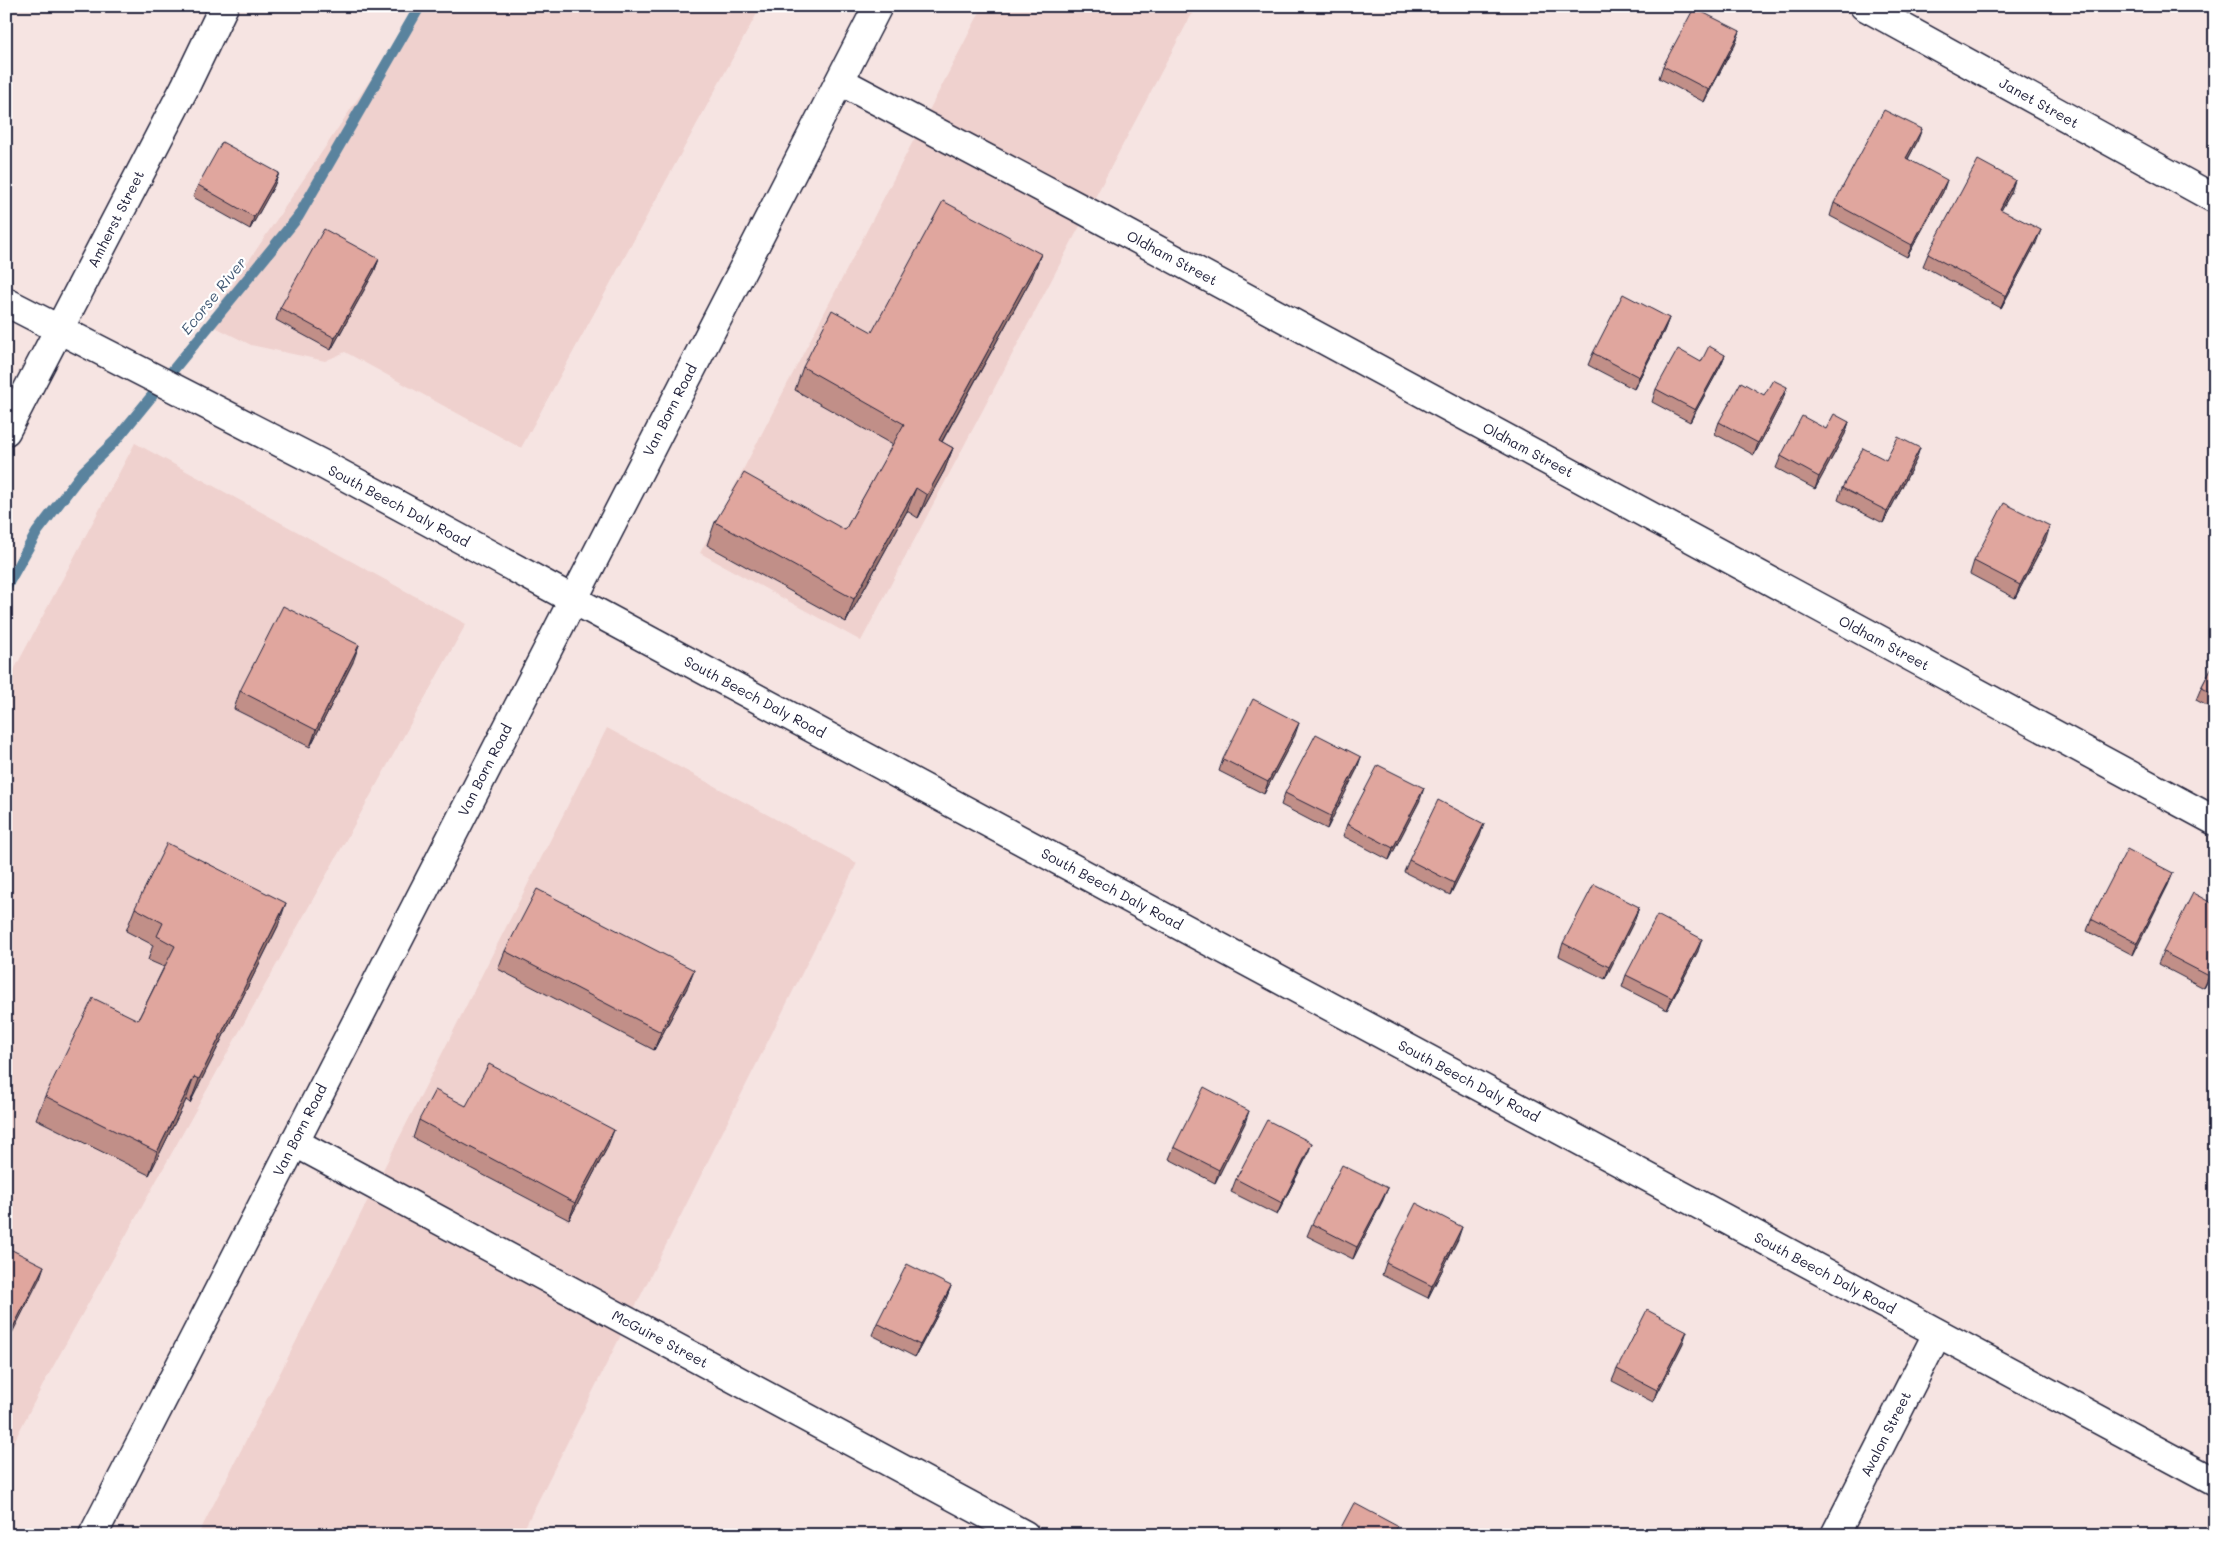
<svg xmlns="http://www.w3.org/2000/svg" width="2221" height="1541" viewBox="0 0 2221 1541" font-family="Mali,sans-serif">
  <rect width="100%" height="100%" fill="#f6e4e2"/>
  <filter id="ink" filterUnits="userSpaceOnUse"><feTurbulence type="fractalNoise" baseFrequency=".02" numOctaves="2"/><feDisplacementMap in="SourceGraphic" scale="10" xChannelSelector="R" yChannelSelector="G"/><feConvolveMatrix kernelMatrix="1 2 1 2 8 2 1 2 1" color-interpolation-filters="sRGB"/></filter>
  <g filter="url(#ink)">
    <!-- built -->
    <g fill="#efd1ce">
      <path d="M 420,6 L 761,6 L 521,448 L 345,352 L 325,361 L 251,345 L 207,323 Z"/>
      <path d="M 983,6 L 1196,6 L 861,641 L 700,553 Z"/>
      <path d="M 135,443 L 466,624 L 45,1381 L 6,1457 L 6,685 Z"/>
      <path d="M 607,728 L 857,863 L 521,1535 L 198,1535 Z"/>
    </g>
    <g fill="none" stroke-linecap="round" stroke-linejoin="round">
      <!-- stream -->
      <path stroke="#5a839e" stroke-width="11" d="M 6,587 L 37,532 L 83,472 L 116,440 L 298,217 L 420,6"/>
      <defs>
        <g id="minor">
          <path d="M 1864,6 L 2215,199"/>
          <path d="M 840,81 L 1080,208 L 2215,821"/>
          <path d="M 6,431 L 185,87 L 224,6"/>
          <path d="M 294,1142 L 1025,1535"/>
          <path d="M 1835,1535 L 1937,1334"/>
        </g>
        <path id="tertiary" d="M 572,599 L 2215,1482"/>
        <g id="secondary">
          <path d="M 6,302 L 324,465 L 572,599"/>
          <path d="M 93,1535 L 878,6"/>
        </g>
      </defs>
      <!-- minor casing -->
      <use href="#minor" stroke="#22223b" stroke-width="31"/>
      <!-- tertiary casing -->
      <use href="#tertiary" stroke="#22223b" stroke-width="31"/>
      <!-- secondary casing -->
      <use href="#secondary" stroke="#22223b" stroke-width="31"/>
      <!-- minor -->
      <use href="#minor" stroke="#fff" stroke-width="28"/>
      <!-- tertiary -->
      <use href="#tertiary" stroke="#fff" stroke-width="28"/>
      <!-- secondary -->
      <use href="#secondary" stroke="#fff" stroke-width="28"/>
    </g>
    <!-- wall -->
    <g fill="#c18f88" stroke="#22223b">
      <path d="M 1740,31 L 1735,44 L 1704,102 L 1659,78 L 1663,66 Z"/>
      <path d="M 1917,142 L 1908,159 L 1943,192 L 1907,257 L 1830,216 L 1834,203 Z"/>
      <path d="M 279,173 L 274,186 L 250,229 L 193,197 L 198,185 Z"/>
      <path d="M 2011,193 L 2001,210 L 2036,243 L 2001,308 L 1923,266 L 1928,254 Z"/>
      <path d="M 379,259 L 374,272 L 331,350 L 276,320 L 280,308 Z"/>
      <path d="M 1032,277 L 942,442 L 953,448 L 944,471 L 918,518 L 907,511 L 846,622 L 707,545 L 715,522 L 845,530 L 893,445 L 795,390 L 803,367 L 872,332 Z"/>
      <path d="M 1669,318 L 1664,331 L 1634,389 L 1588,365 L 1593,353 Z"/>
      <path d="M 1725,355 L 1720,367 L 1690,422 L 1652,402 L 1656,389 L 1701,362 Z"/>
      <path d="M 1764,395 L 1783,399 L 1754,455 L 1715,434 L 1719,422 Z"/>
      <path d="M 1849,422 L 1845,434 L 1815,489 L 1776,468 L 1781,456 L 1826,429 Z"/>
      <path d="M 1886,460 L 1916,460 L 1883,523 L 1838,500 L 1842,488 Z"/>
      <path d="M 2046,539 L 2015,598 L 1970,574 L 1974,561 Z"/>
      <path d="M 2215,661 L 2215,710 L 2196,700 L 2201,688 Z"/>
      <path d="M 353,662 L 310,747 L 234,709 L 240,691 Z"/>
      <path d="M 1295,735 L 1264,794 L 1219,771 L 1223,759 Z"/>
      <path d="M 1357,769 L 1327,829 L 1281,805 L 1285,793 Z"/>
      <path d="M 1420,800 L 1389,860 L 1343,836 L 1347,824 Z"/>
      <path d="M 1480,836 L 1450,895 L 1404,872 L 1409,860 Z"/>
      <path d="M 2173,873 L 2168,885 L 2133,955 L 2087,931 L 2091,919 Z"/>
      <path d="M 1639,907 L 1635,919 L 1605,979 L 1559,956 L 1563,943 Z"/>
      <path d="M 135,908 L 278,926 L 190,1103 L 186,1100 L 149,1175 L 36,1119 L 45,1096 L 138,1020 L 164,967 L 148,960 L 153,945 L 126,931 Z"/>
      <path d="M 505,951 L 687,988 L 654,1050 L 498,969 Z"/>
      <path d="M 1698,951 L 1667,1010 L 1622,987 L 1626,975 Z"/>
      <path d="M 2163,952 L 2215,968 L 2204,988 L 2158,964 Z"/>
      <path d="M 466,1106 L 607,1148 L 569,1220 L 413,1138 L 419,1120 Z"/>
      <path d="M 1245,1123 L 1215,1183 L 1169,1159 L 1174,1147 Z"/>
      <path d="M 1307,1156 L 1277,1215 L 1231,1192 L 1236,1179 Z"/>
      <path d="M 1383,1200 L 1353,1259 L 1307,1236 L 1312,1224 Z"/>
      <path d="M 1458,1239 L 1428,1298 L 1382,1275 L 1386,1263 Z"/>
      <path d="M 951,1286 L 946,1299 L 915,1357 L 872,1335 L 877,1323 Z"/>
      <path d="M 1683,1343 L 1653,1402 L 1612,1381 L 1617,1369 Z"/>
    </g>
    <!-- shaded-wall -->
    <g fill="#9d746f" stroke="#22223b">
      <path d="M 1740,31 L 1735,44 L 1704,102 L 1709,90 Z"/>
      <path d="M 1922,129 L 1917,142 L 1902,170 L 1906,158 Z"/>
      <path d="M 279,173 L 274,186 L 250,229 L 254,217 Z"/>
      <path d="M 1947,180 L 1943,192 L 1907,257 L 1912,245 Z"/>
      <path d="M 2015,180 L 2011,193 L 1995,221 L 2000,209 Z"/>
      <path d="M 2041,230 L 2036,243 L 2001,308 L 2006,296 Z"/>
      <path d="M 1041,254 L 1032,277 L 930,463 L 939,440 Z"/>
      <path d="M 379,259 L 374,272 L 331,350 L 335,338 Z"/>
      <path d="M 1669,318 L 1664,331 L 1634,389 L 1639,377 Z"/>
      <path d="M 1725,355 L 1720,367 L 1690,422 L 1695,410 Z"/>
      <path d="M 1787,387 L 1783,399 L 1754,455 L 1758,443 Z"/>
      <path d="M 1849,422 L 1845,434 L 1815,489 L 1819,477 Z"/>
      <path d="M 953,448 L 944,471 L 918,518 L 927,495 Z"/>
      <path d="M 1920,448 L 1916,460 L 1883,523 L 1887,511 Z"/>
      <path d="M 916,488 L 907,511 L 846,622 L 854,599 Z"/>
      <path d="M 2050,526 L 2046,539 L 2015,598 L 2020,585 Z"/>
      <path d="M 359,645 L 353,662 L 310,747 L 316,730 Z"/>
      <path d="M 1299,723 L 1295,735 L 1264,794 L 1268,782 Z"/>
      <path d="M 1361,757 L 1357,769 L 1327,829 L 1331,816 Z"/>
      <path d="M 1424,788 L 1420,800 L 1389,860 L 1393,848 Z"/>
      <path d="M 1484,824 L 1480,836 L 1450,895 L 1454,883 Z"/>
      <path d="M 2173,873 L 2168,885 L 2133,955 L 2137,943 Z"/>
      <path d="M 286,903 L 278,926 L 190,1103 L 199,1079 Z"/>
      <path d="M 1639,907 L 1635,919 L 1605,979 L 1609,967 Z"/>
      <path d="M 1702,939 L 1698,951 L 1667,1010 L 1672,998 Z"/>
      <path d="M 2215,964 L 2215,968 L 2204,988 L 2209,976 Z"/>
      <path d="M 694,970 L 687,988 L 654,1050 L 661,1032 Z"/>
      <path d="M 194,1077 L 186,1100 L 149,1175 L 157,1152 Z"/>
      <path d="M 1249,1111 L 1245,1123 L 1215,1183 L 1219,1170 Z"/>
      <path d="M 614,1130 L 607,1148 L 569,1220 L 575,1203 Z"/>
      <path d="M 1312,1143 L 1307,1156 L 1277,1215 L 1282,1203 Z"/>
      <path d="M 1388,1188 L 1383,1200 L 1353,1259 L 1357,1247 Z"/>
      <path d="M 1462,1227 L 1458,1239 L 1428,1298 L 1432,1286 Z"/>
      <path d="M 44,1266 L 40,1278 L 6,1345 L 6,1341 Z"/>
      <path d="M 951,1286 L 946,1299 L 915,1357 L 920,1345 Z"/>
      <path d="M 1687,1331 L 1683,1343 L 1653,1402 L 1657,1390 Z"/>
    </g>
    <!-- building -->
    <g fill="#e0a69e" stroke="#22223b">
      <path d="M 1694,8 L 1740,31 L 1709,90 L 1663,66 Z"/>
      <path d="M 1884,110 L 1922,129 L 1906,158 L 1947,180 L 1912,245 L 1834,203 Z"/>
      <path d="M 222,142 L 279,173 L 254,217 L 198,185 Z"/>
      <path d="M 1978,160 L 2015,180 L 2000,209 L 2041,230 L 2006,296 L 1928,254 Z"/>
      <path d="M 943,201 L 1041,254 L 939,440 L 953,448 L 927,495 L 916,488 L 854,599 L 715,522 L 744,473 L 845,530 L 904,424 L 803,367 L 832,310 L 872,332 Z"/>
      <path d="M 324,229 L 379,259 L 335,338 L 280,308 Z"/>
      <path d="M 1623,294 L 1669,318 L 1639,377 L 1593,353 Z"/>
      <path d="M 1709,346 L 1725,355 L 1695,410 L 1656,389 L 1678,349 L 1701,362 Z"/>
      <path d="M 1773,380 L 1787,387 L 1758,443 L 1719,422 L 1741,382 L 1764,395 Z"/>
      <path d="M 1834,414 L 1849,422 L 1819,477 L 1781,456 L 1802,416 L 1826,429 Z"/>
      <path d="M 1898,437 L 1920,448 L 1887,511 L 1842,488 L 1863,448 L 1886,460 Z"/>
      <path d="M 2004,503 L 2050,526 L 2020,585 L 1974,561 Z"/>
      <path d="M 283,606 L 359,645 L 316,730 L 240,691 Z"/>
      <path d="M 2215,661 L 2215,695 L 2201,688 Z"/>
      <path d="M 1253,699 L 1299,723 L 1268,782 L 1223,759 Z"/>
      <path d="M 1316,734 L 1361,757 L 1331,816 L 1285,793 Z"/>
      <path d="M 1378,765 L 1424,788 L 1393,848 L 1347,824 Z"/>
      <path d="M 1438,800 L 1484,824 L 1454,883 L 1409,860 Z"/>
      <path d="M 167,843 L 286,903 L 199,1079 L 194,1077 L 157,1152 L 45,1096 L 93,998 L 138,1020 L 175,946 L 157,936 L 163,923 L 135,908 Z"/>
      <path d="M 2127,849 L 2173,873 L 2137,943 L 2091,919 Z"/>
      <path d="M 1594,884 L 1639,907 L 1609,967 L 1563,943 Z"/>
      <path d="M 537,889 L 694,970 L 661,1032 L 505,951 Z"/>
      <path d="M 2193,893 L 2215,905 L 2215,964 L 2209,976 L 2163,952 Z"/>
      <path d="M 1657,915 L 1702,939 L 1672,998 L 1626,975 Z"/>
      <path d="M 489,1064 L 614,1130 L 575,1203 L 419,1120 L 435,1090 L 466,1106 Z"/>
      <path d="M 1204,1087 L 1249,1111 L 1219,1170 L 1174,1147 Z"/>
      <path d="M 1267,1120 L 1312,1143 L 1282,1203 L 1236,1179 Z"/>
      <path d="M 1342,1165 L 1388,1188 L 1357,1247 L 1312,1224 Z"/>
      <path d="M 1416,1203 L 1462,1227 L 1432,1286 L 1386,1263 Z"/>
      <path d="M 6,1247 L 44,1266 L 6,1341 Z"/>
      <path d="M 907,1264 L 951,1286 L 920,1345 L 877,1323 Z"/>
      <path d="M 1647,1310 L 1687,1331 L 1657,1390 L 1617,1369 Z"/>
      <path d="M 1354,1503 L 1397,1526 L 1392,1535 L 1337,1535 Z"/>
    </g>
  </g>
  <g text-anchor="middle" stroke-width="4.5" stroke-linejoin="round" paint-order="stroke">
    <!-- street labels -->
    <g font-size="14" fill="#22223b" stroke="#fff">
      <text transform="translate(2039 103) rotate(29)" y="5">Janet Street</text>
      <text transform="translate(116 219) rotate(-63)" y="5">Amherst Street</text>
      <text transform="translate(1172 258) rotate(28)" y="5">Oldham Street</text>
      <text transform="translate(670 410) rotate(-63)" y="5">Van Born Road</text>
      <text transform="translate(1528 450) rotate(28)" y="5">Oldham Street</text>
      <text transform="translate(399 506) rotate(28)" y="5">South Beech Daly Road</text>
      <text transform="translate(1884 643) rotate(28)" y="5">Oldham Street</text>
      <text transform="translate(755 697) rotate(28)" y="5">South Beech Daly Road</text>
      <text transform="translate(485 770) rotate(-63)" y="5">Van Born Road</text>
      <text transform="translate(1112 889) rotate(28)" y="5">South Beech Daly Road</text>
      <text transform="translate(1469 1081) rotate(28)" y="5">South Beech Daly Road</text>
      <text transform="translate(300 1130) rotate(-63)" y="5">Van Born Road</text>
      <text transform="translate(1825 1273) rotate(28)" y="5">South Beech Daly Road</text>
      <text transform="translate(660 1339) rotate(28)" y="5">McGuire Street</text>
      <text transform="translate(1886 1434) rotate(-63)" y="5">Avalon Street</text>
    </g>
    <!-- water labels -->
    <g font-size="15" font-style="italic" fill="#435a75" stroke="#fff">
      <text transform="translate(214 296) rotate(-51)" y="5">Ecorse River</text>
    </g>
  </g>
  <!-- margin -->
  <rect width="2221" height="1541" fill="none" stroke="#fff" stroke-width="25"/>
  <rect x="12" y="12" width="2196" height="1516" fill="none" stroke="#22223b" stroke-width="2" filter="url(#ink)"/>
</svg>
